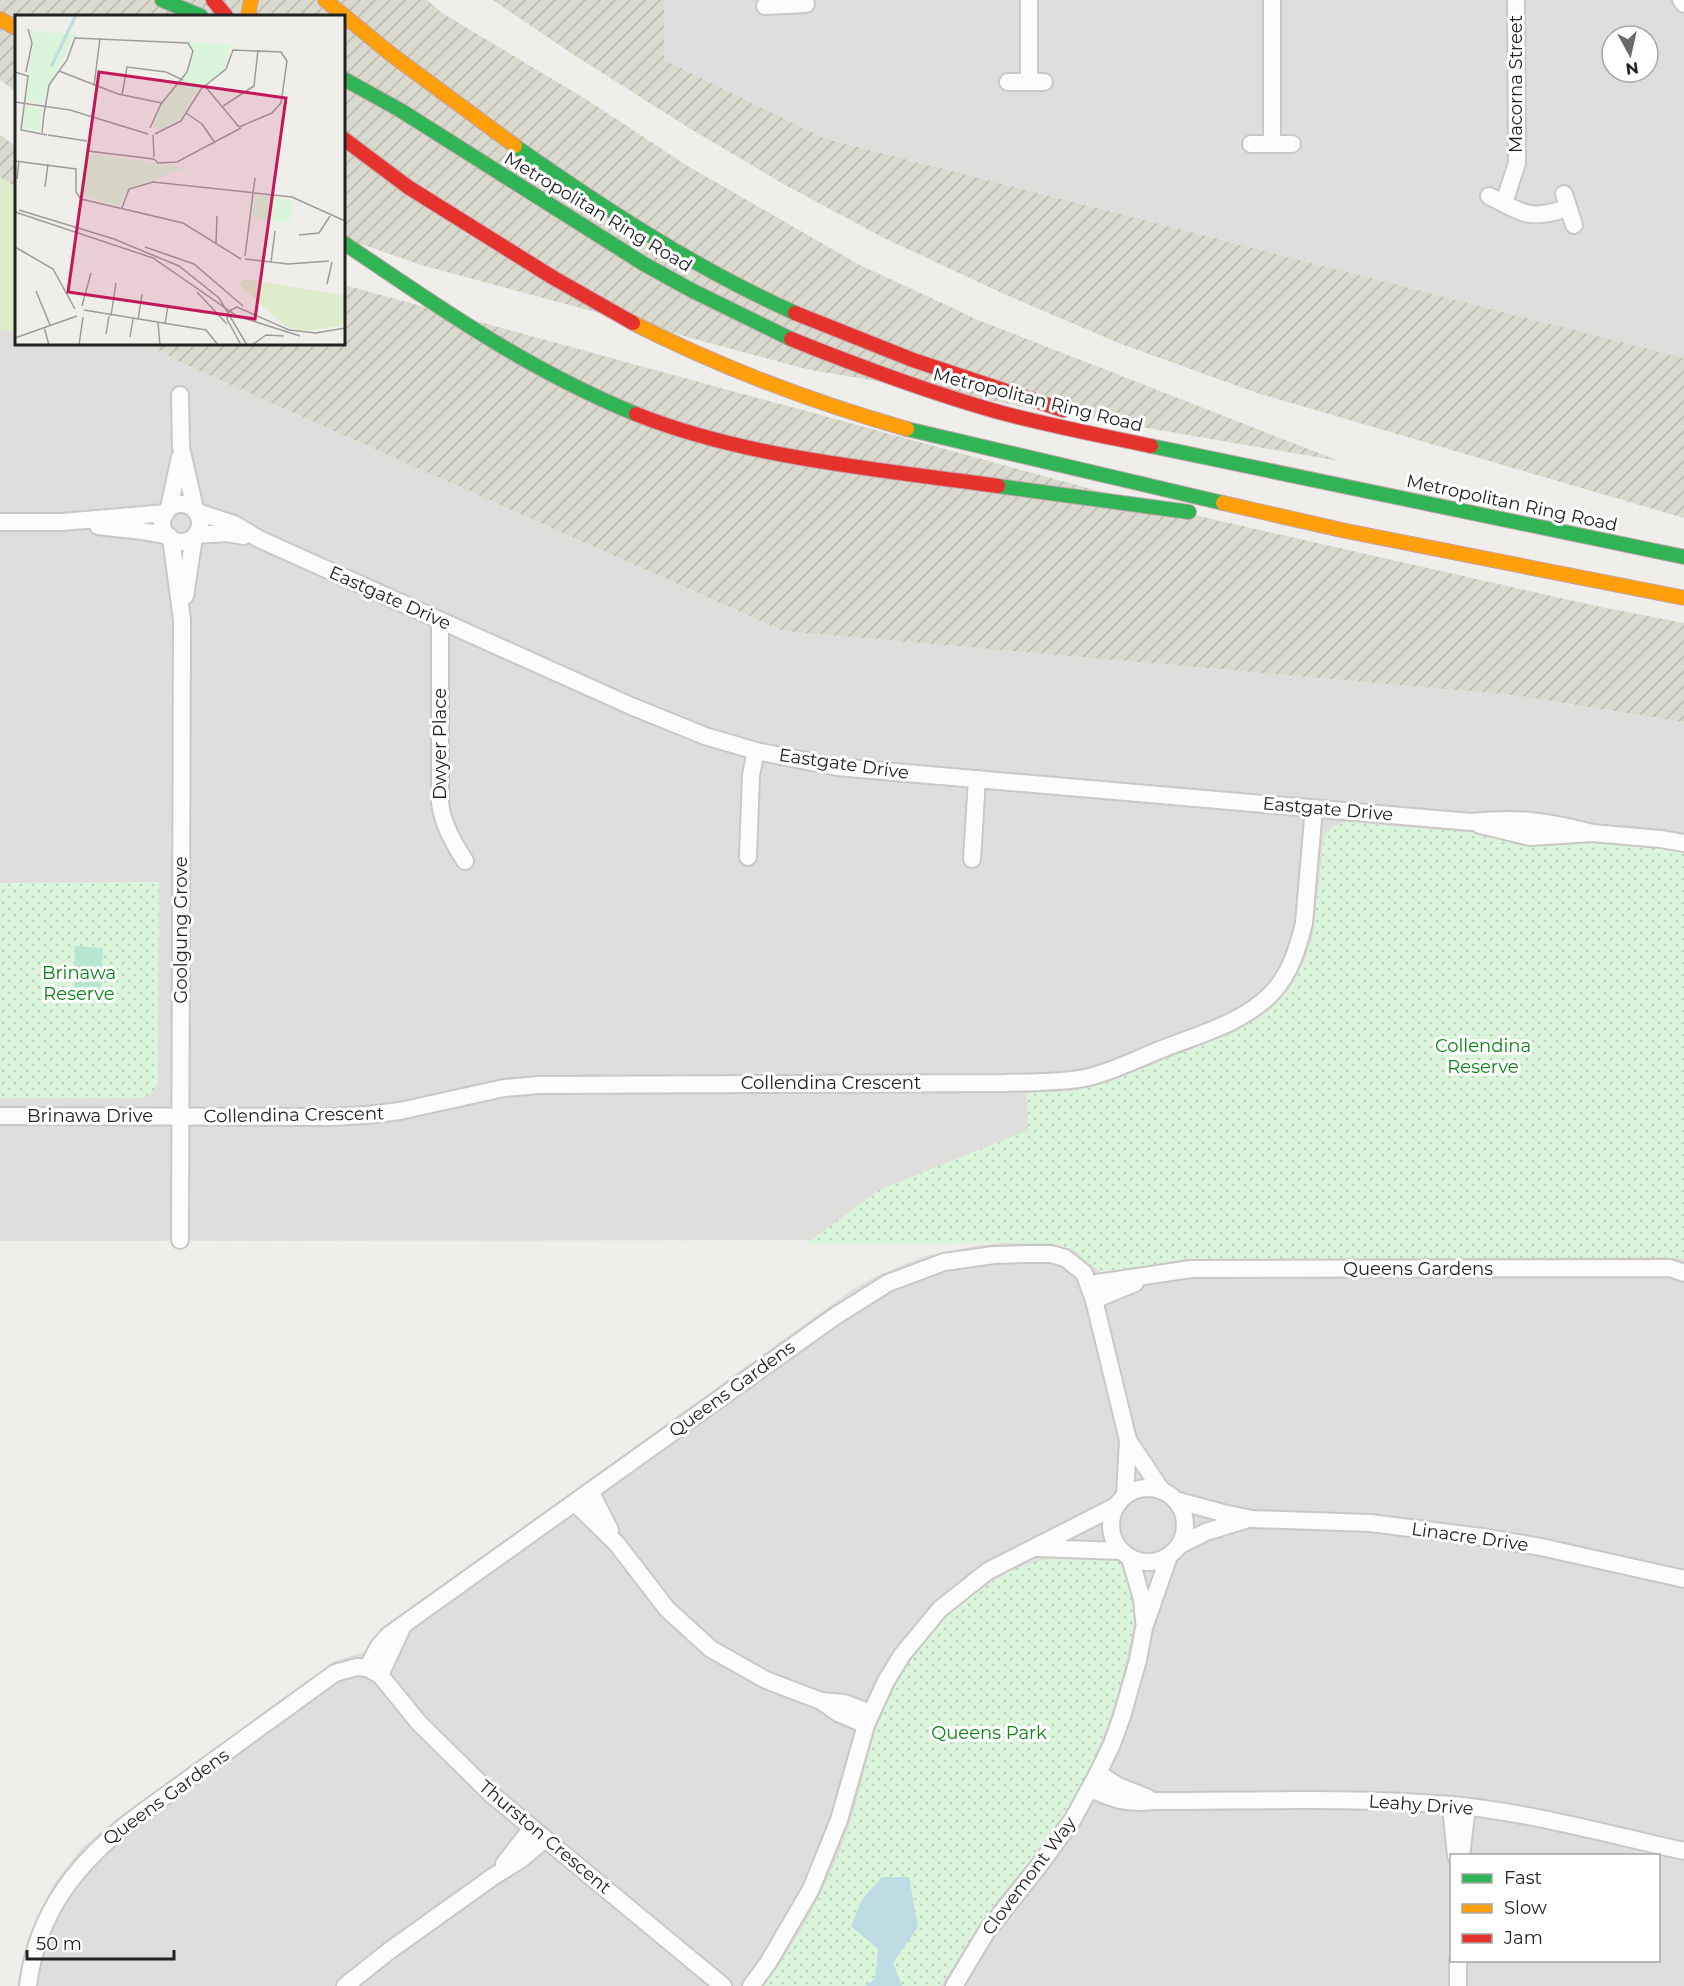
<svg xmlns="http://www.w3.org/2000/svg" width="1684" height="1986" viewBox="0 0 1684 1986" font-family="Montserrat,sans-serif">
  <defs>
    <pattern id="construction-furrows" width="10" height="10" patternUnits="userSpaceOnUse" patternTransform="scale(1.5)"><rect width="10" height="10" fill="#d9d9cd"/><path d="M-1 1l2-2M0 10L10 0M9 11l2-2" fill="none" stroke="#babab0"/></pattern>
    <pattern id="park-dots" width="8" height="8" patternUnits="userSpaceOnUse" patternTransform="scale(1.5)"><rect width="8" height="8" fill="#daf5da"/><path d="M2 2h.1M6 6h.1" fill="none" stroke="#bbd2bb" stroke-width="1.8" stroke-linecap="round"/></pattern>
  </defs>
  <rect width="100%" height="100%" fill="#f0eeeb"/>
  <!-- residential -->
  <g fill="#dfdedc" fill-rule="evenodd">
    <path d="M 664,0 L 1684,0 L 1684,358 L 826,139 L 664,60 ZM 1612,36 L 1648,36 L 1648,72 L 1612,72 Z"/>
    <path d="M 0,330 L 16,331 L 16,344 L 147,344 L 184,364 L 783,631 L 1513,695 L 1684,722 L 1684,1986 L 18,1986 L 29,1936 L 48,1895 L 58,1878 L 81,1849 L 114,1821 L 335,1661 L 364,1652 L 371,1648 L 390,1623 L 852,1290 L 876,1276 L 925,1256 L 981,1245 L 1035,1240 L 0,1241 ZM 1452,1856 L 1658,1856 L 1658,1960 L 1452,1960 Z"/>
  </g>
  <!-- construction -->
  <g fill="url(#construction-furrows)">
    <path d="M 0,0 L 427,0 L 442,13 L 589,101 L 686,165 L 858,264 L 978,320 L 1339,461 L 806,369 L 421,265 L 344,238 L 344,16 L 16,16 L 16,92 L 0,80 Z"/>
    <path d="M 493,0 L 664,0 L 664,60 L 826,139 L 1684,358 L 1684,518 L 1257,393 L 1121,344 L 1004,294 L 884,238 L 787,186 L 689,128 L 571,53 Z"/>
    <path d="M 0,135 L 16,146 L 16,187 L 0,177 Z"/>
    <path d="M 344,285 L 1150,505 L 1596,606 L 1684,623 L 1684,722 L 1513,695 L 783,631 L 184,364 L 147,344 L 344,344 Z"/>
  </g>
  <!-- grass -->
  <path fill="#ddeccb" d="M 0,177 L 16,187 L 16,331 L 0,330 Z"/>
  <!-- park -->
  <g fill="url(#park-dots)">
    <path d="M 1346,822 L 1662,848 L 1684,853 L 1684,1259 L 1664,1257 L 1184,1259 L 1117,1273 L 1103,1273 L 1095,1268 L 1073,1249 L 1048,1243 L 806,1244 L 879,1190 L 1028,1130 L 1027,1093 L 1071,1091 L 1108,1082 L 1235,1032 L 1268,1011 L 1290,988 L 1306,957 L 1313,933 L 1324,837 L 1333,826 Z"/>
    <path d="M 159,882 L 158,1083 L 151,1094 L 143,1098 L 0,1098 L 0,883 Z"/>
    <path d="M 1080,1553 C 1091,1555 1107,1554 1116,1558 C 1126,1562 1128,1577 1130,1586 C 1139,1612 1132,1635 1126,1661 C 1113,1720 1089,1778 1056,1828 C 1039,1853 1017,1874 999,1899 C 978,1926 960,1956 941,1986 L 764,1986 C 799,1939 828,1886 847,1831 C 861,1792 867,1751 882,1713 C 906,1656 950,1602 1006,1573 C 1029,1561 1055,1557 1080,1553 Z"/>
  </g>
  <!-- pitch -->
  <path fill="#b7e6d2" d="M 75,946 L 103,948 L 101,992 L 74,990 Z"/>
  <!-- water -->
  <path fill="#bfdbe3" d="M 882,1877 L 909,1877 L 918,1927 L 893,1963 L 902,1986 L 865,1986 L 875,1979 L 878,1949 L 851,1926 L 863,1898 Z"/>
  <g fill="none" stroke-linecap="round" stroke-linejoin="round">
    <defs>
      <g id="street">
        <path d="M 1681,0 L 1684,4"/>
        <path d="M 765,6 L 806,4"/>
        <path d="M 1008,82 L 1044,82"/>
        <path d="M 1029,82 L 1029,0"/>
        <path d="M 1251,144 L 1292,144"/>
        <path d="M 1272,144 L 1272,0"/>
        <path d="M 1564,194 L 1574,225"/>
        <path d="M 1489,196 C 1524,213 1527,221 1568,208"/>
        <path d="M 1504,203 L 1517,163 L 1516,0"/>
        <path d="M 180,395 L 181,447 L 195,509"/>
        <circle cx="181" cy="523" r="19"/>
        <path d="M 169,508 L 180,457"/>
        <path d="M 197,512 L 234,524 L 259,539 L 631,706 L 705,736 L 756,751 L 837,767 L 1471,822 C 1518,817 1548,821 1592,833"/>
        <path d="M 0,522 L 62,522 L 166,513"/>
        <path d="M 98,526 L 142,531 L 169,536"/>
        <path d="M 196,535 L 227,533 L 244,536"/>
        <path d="M 171,538 L 182,620 L 180,1240"/>
        <path d="M 185,596 L 194,537"/>
        <path d="M 440,621 L 440,803 C 443,825 453,842 465,861"/>
        <path d="M 1480,825 L 1530,837 L 1592,833 L 1661,839 L 1684,843"/>
        <path d="M 748,857 L 751,775 L 756,751"/>
        <path d="M 972,859 L 977,779"/>
        <path d="M 0,1116 L 333,1117 L 367,1115 L 400,1111 L 504,1088 L 539,1085 L 1003,1083 C 1030,1082 1058,1083 1085,1078 C 1112,1072 1137,1059 1162,1049 C 1200,1034 1243,1023 1272,993 C 1290,974 1298,948 1304,923 L 1314,808"/>
        <path d="M 1090,1284 L 1191,1269 L 1670,1268 L 1684,1273"/>
        <path d="M 1094,1300 L 1135,1283"/>
        <path d="M 1128,1440 L 1162,1491"/>
        <circle cx="1148" cy="1525" r="37"/>
        <path d="M 590,1491 L 610,1530"/>
        <path d="M 1175,1500 L 1223,1513 L 1252,1519 L 1370,1523 L 1482,1537 L 1541,1547 L 1684,1579"/>
        <path d="M 575,1503 L 617,1544 L 667,1609 L 711,1649 L 766,1680 L 821,1701 L 838,1713 L 866,1725"/>
        <path d="M 1180,1545 L 1206,1532 L 1245,1520"/>
        <path d="M 1035,1548 L 1121,1551"/>
        <path d="M 1130,1558 L 1142,1599 L 1144,1621"/>
        <path d="M 367,1668 L 379,1646 L 389,1635 L 834,1317 L 888,1283 L 944,1262 L 994,1255 L 1025,1254 L 1051,1254 L 1065,1258 L 1084,1273 L 1094,1300 L 1128,1440 L 1125,1496"/>
        <path d="M 380,1675 L 401,1630"/>
        <path d="M 822,1701 L 844,1703 L 871,1713"/>
        <path d="M 1098,1773 L 1118,1786 L 1148,1798"/>
        <path d="M 1090,1789 C 1116,1800 1126,1804 1154,1801 C 1253,1801 1353,1797 1451,1805 C 1529,1812 1607,1834 1684,1851"/>
        <path d="M 1451,1805 L 1456,1856"/>
        <path d="M 1461,1856 L 1467,1807"/>
        <path d="M 504,1864 L 532,1828"/>
        <path d="M 28,1986 C 37,1910 80,1859 139,1815 L 335,1673 L 357,1667 L 367,1668 L 380,1675 L 419,1723 L 491,1794 L 723,1986"/>
        <path d="M 345,1986 L 389,1951 L 494,1876 L 520,1860 L 545,1839"/>
        <path d="M 751,1986 L 768,1963 L 811,1889 L 839,1820 L 866,1725 L 886,1681 L 902,1655 L 940,1609 L 988,1571 L 1116,1506"/>
        <path d="M 954,1986 L 987,1931 L 1038,1867 L 1073,1819 L 1098,1773 L 1112,1744 L 1122,1716 L 1138,1660 L 1144,1628 L 1169,1556"/>
        <path d="M 1458,1986 L 1458,1960"/>
      </g>
      <g id="fast">
        <path d="M 162,0 L 201,16"/>
        <path d="M 344,79 L 400,110 L 644,264 L 693,291 L 791,339"/>
        <path d="M 515,146 C 605,209 695,268 795,313"/>
        <path d="M 344,243 C 438,307 530,371 636,414"/>
        <path d="M 907,429 L 1223,503"/>
        <path d="M 1151,446 L 1684,557"/>
        <path d="M 998,486 L 1189,512"/>
      </g>
      <g id="slow">
        <path d="M 325,0 L 392,55 L 515,146"/>
        <path d="M 248,16 L 251,0"/>
        <path d="M 0,19 L 16,28"/>
        <path d="M 633,323 C 720,367 812,402 907,429"/>
        <path d="M 1223,503 L 1346,531 L 1684,598"/>
      </g>
      <g id="jam">
        <path d="M 213,0 L 226,16"/>
        <path d="M 344,139 L 408,187 L 552,277 L 633,323"/>
        <path d="M 795,313 L 913,360 L 1063,410"/>
        <path d="M 791,339 C 858,366 925,391 995,411 C 1046,425 1099,435 1151,446"/>
        <path d="M 636,414 C 745,458 882,470 998,486"/>
      </g>
    </defs>
    <!-- street casing -->
    <use href="#street" stroke="#c9c8c7" stroke-width="20"/>
    <!-- fast casing -->
    <use href="#fast" stroke="#c5a2ac" stroke-width="16"/>
    <!-- slow casing -->
    <use href="#slow" stroke="#c5a2ac" stroke-width="16"/>
    <!-- jam casing -->
    <use href="#jam" stroke="#c5a2ac" stroke-width="16"/>
    <!-- street -->
    <use href="#street" stroke="#fdfcfc" stroke-width="16"/>
    <!-- fast -->
    <use href="#fast" stroke="#30b455" stroke-width="14"/>
    <!-- slow -->
    <use href="#slow" stroke="#ff9f0a" stroke-width="14"/>
    <!-- jam -->
    <use href="#jam" stroke="#e5322d" stroke-width="14"/>
  </g>
  <g text-anchor="middle" stroke-width="6" stroke-linejoin="round" paint-order="stroke">
    <!-- street labels -->
    <g font-size="18" fill="#222" stroke="#fff">
      <text transform="translate(1516 84) rotate(-90)" y="6">Macorna Street</text>
      <text transform="translate(598 212) rotate(31)" y="6">Metropolitan Ring Road</text>
      <text transform="translate(1038 400) rotate(14)" y="6">Metropolitan Ring Road</text>
      <text transform="translate(1512 503) rotate(12)" y="6">Metropolitan Ring Road</text>
      <text transform="translate(390 598) rotate(24)" y="6">Eastgate Drive</text>
      <text transform="translate(440 744) rotate(-90)" y="6">Dwyer Place</text>
      <text transform="translate(844 764) rotate(8)" y="6">Eastgate Drive</text>
      <text transform="translate(1328 809) rotate(5)" y="6">Eastgate Drive</text>
      <text transform="translate(181 930) rotate(-90)" y="6">Goolgung Grove</text>
      <text x="831" y="1089">Collendina Crescent</text>
      <text transform="translate(294 1115) rotate(-1)" y="6">Collendina Crescent</text>
      <text x="90" y="1122">Brinawa Drive</text>
      <text x="1418" y="1275">Queens Gardens</text>
      <text transform="translate(732 1389) rotate(-36)" y="6">Queens Gardens</text>
      <text transform="translate(1470 1537) rotate(8)" y="6">Linacre Drive</text>
      <text transform="translate(166 1797) rotate(-36)" y="6">Queens Gardens</text>
      <text transform="translate(1421 1805) rotate(4)" y="6">Leahy Drive</text>
      <text transform="translate(545 1837) rotate(40)" y="6">Thurston Crescent</text>
      <text transform="translate(1029 1876) rotate(-53)" y="6">Clovemont Way</text>
    </g>
    <!-- park labels -->
    <g font-size="18" fill="#0c8416" stroke="#fff">
      <text x="79" y="979">Brinawa<tspan x="79" dy="21">Reserve</tspan></text>
      <text x="1483" y="1052">Collendina<tspan x="1483" dy="21">Reserve</tspan></text>
      <text x="989" y="1739">Queens Park</text>
    </g>
  </g>
  <!-- overview -->
  <g transform="translate(15 15)">
    <rect width="330" height="330" fill="#f0eeeb"/>
    <path d="M 230,264 L 330,281 L 330,310 L 290,316 L 270,311 L 224,270 Z" fill="#ddeccb"/>
    <path d="M 14,15 L 64,20 L 57,25 L 26,89 L 11,85 L 18,26 ZM 171,26 L 224,31 L 214,35 L 208,55 L 182,76 L 164,106 L 150,114 L 141,114 L 139,106 L 146,91 L 174,55 L 179,35 ZM 10,91 L 28,94 L 24,117 L 7,113 ZM 69,133 L 73,138 L 170,153 L 144,162 L 143,166 L 115,172 L 104,191 L 63,179 ZM 241,180 L 278,185 L 275,208 L 236,203 Z" fill="#daf5da"/>
    <path fill="none" stroke="#bfdbe3" stroke-width="3" d="M 36,52 L 61,0"/>
    <path fill="none" stroke="#9e9c9b" stroke-width="1.5" d="M 44,56 L 103,79 L 147,88M 0,57 L 13,61 L 6,115 L 32,120M 11,57 L 17,28 L 13,14M 189,70 L 224,112M 79,71 L 85,23M 107,80 L 112,52 L 151,57 L 168,65M 0,87 L 55,95 L 133,119M 208,91 L 239,71 L 243,35M 171,98 L 187,109 L 200,128M 29,99 L 34,70 L 52,45 L 60,23 L 173,28 L 178,36 L 172,57 L 146,89 L 135,113M 77,102 L 73,136 L 139,144M 27,118 L 29,98M 140,119 L 166,106 L 186,74 L 211,54 L 218,35 L 266,37 L 272,46 L 266,88 L 257,98 L 224,112M 33,120 L 72,126M 138,120 L 139,142M 139,144 L 143,148 L 162,147 L 226,113M 0,146 L 61,154 L 61,177 L 66,184 L 168,208 L 226,244M 2,164 L 4,146M 30,172 L 33,149M 107,193 L 114,174 L 138,167 L 277,182 L 330,206M 4,195 L 99,224 L 164,251 L 204,283 L 232,330M 0,197 L 138,243 L 222,301 L 285,321M 284,220 L 304,218 L 315,201M 201,228 L 202,201M 0,232 L 38,254 L 60,294M 130,232 L 179,249 L 228,291M 230,241 L 240,163M 230,244 L 273,249 L 314,246M 256,247 L 260,216M 312,269 L 317,247M 21,276 L 35,310M 182,277 L 212,309M 67,291 L 76,258M 69,295 L 191,315 L 203,330M 96,301 L 101,268M 123,305 L 127,279M 143,308 L 145,330M 150,309 L 153,291M 29,312 L 34,330M 91,319 L 94,301M 115,322 L 118,304M 0,323 L 62,301M 64,330 L 68,302M 226,330 L 212,304 L 214,296 L 222,292 L 274,315 L 301,318 L 330,313M 237,330 L 251,320 L 269,321"/>
    <path fill="#c2185b" fill-opacity="0.15" stroke="#c2185b" stroke-width="3" d="M 84,57 L 271,83 L 240,304 L 53,277 Z"/>
    <rect width="330" height="330" fill="none" stroke="#222" stroke-width="3"/>
  </g>
  <!-- legend -->
  <rect x="1450" y="1854" width="210" height="108" fill="#ffffff" stroke="#a7a7a7" stroke-width="1.5"/>
  <rect x="1462" y="1874" width="30" height="9" fill="#30b455" stroke="#a7a7a7" stroke-width="1.5"/>
  <text x="1504" y="1884" font-size="18" fill="#222222">Fast</text>
  <rect x="1462" y="1904" width="30" height="9" fill="#ff9f0a" stroke="#a7a7a7" stroke-width="1.5"/>
  <text x="1504" y="1914" font-size="18" fill="#222222">Slow</text>
  <rect x="1462" y="1934" width="30" height="9" fill="#e5322d" stroke="#a7a7a7" stroke-width="1.5"/>
  <text x="1504" y="1944" font-size="18" fill="#222222">Jam</text>
  <!-- north arrow -->
  <g transform="translate(1630 54) rotate(172)"><circle r="28" fill="#ffffff" stroke="#a7a7a7" stroke-width="1.5"/>
  <path d="M0-4.5L10 22L0 15L-10 22Z" fill="#6a6968"/>
  <text y="-9" font-size="16" font-weight="bold" text-anchor="middle" fill="#222222">N</text>
  </g>
  <!-- scale -->
  <path d="M27 1950v9h147v-9" fill="none" stroke="#222222" stroke-width="3"/>
  <text x="36" y="1950" font-size="18" fill="#222222" stroke="#ffffff" stroke-width="4.5" paint-order="stroke">50 m</text>
</svg>
